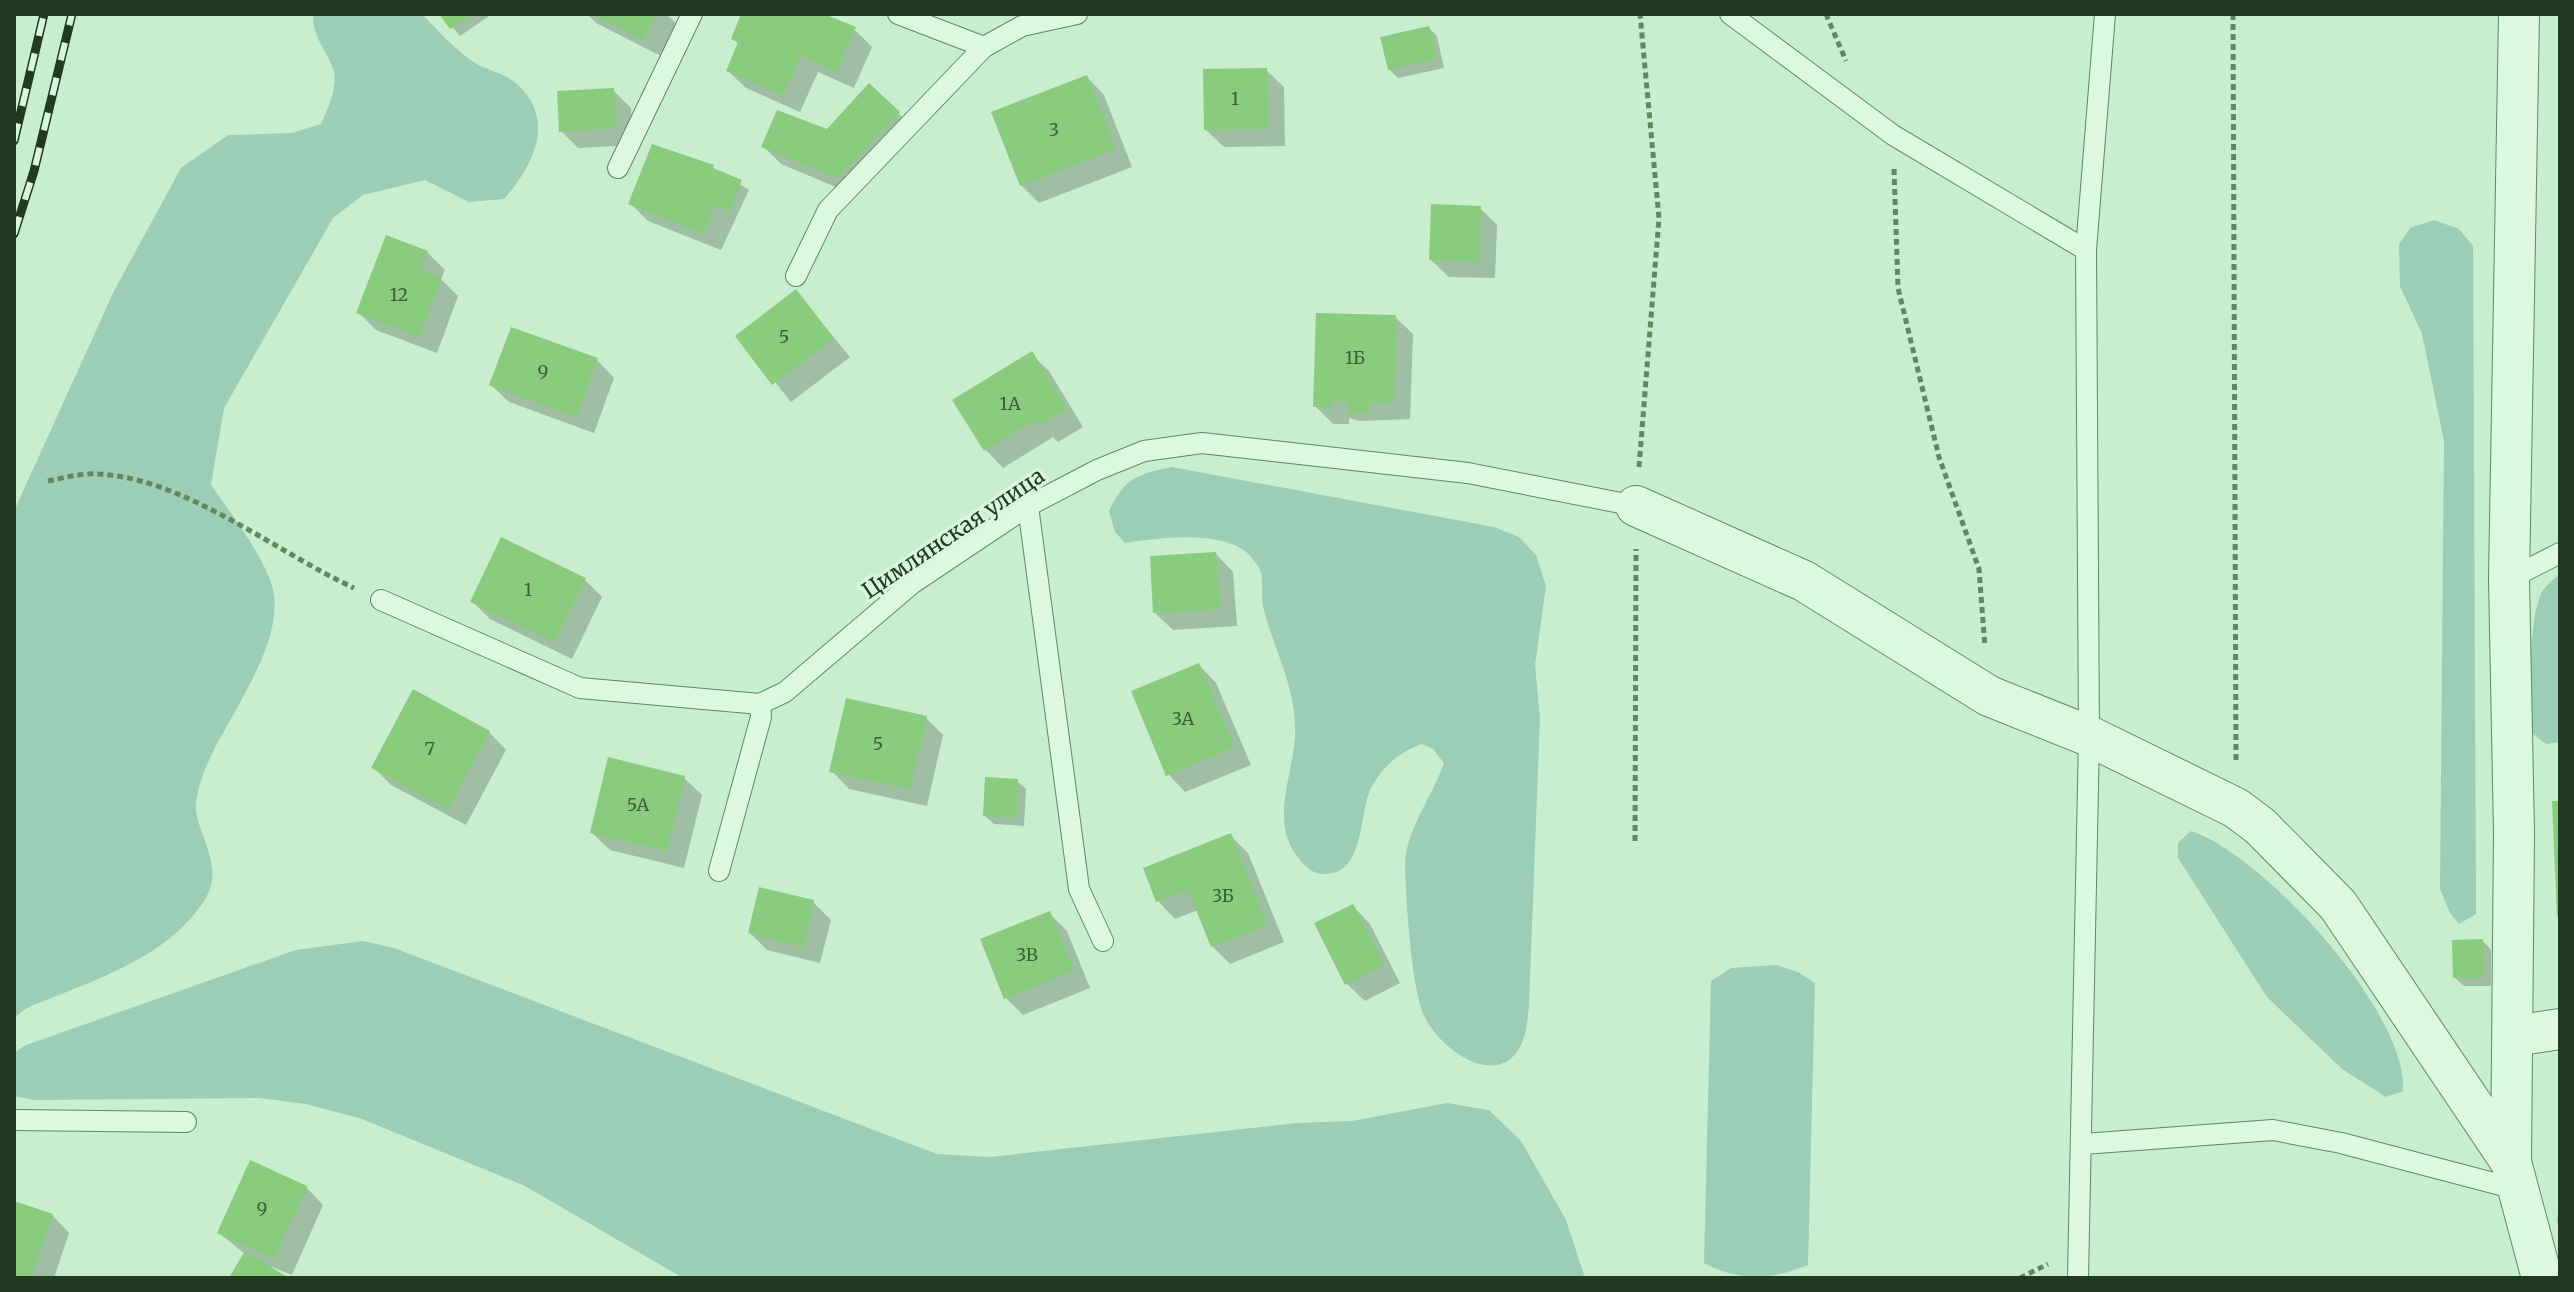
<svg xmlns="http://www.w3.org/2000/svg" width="2574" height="1292" viewBox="0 0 2574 1292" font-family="Merriweather,serif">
  <rect width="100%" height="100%" fill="#c8eece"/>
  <!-- green -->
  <g fill="#9ccdb7">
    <path d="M 313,14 L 422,14 C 437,30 454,48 472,61 C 485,70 505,73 517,84 C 557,120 533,166 504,199 L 469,202 L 425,180 L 363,195 L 333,218 L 224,408 L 211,485 C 228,509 272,567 274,595 C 279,638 250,683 231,719 C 216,745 200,773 196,802 C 193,831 228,865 204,901 C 165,961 87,982 25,1009 L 14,1018 L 14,511 L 114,291 L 181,168 L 228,135 L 292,133 L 321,124 C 328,109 339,84 333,68 C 325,49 312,35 313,14 Z"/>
    <path d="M 2434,220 L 2459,229 L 2473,246 L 2476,899 L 2476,914 L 2459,924 L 2450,913 L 2440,889 L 2444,441 L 2422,334 L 2400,286 L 2399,244 L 2410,228 Z"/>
    <path d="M 1172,467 L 1494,527 L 1519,537 L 1536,555 L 1546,586 L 1535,665 L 1540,718 L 1529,1005 C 1527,1022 1527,1038 1517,1052 C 1490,1088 1434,1044 1422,1011 C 1411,979 1406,902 1405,866 C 1405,831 1433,795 1444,763 L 1433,749 L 1422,744 C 1400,752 1384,765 1372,786 C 1358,812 1366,875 1324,874 C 1312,874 1306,867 1299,859 C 1266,819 1298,768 1295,724 C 1294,683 1272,645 1263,606 C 1261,595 1264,580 1260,570 C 1258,565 1249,554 1245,551 C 1217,530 1157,538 1125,543 L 1115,532 L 1109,511 C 1125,478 1137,474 1172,467 Z"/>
    <path d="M 2560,574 L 2560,742 L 2546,744 L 2529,731 C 2528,701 2529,616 2542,592 C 2546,585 2554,579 2560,574 Z"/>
    <path d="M 2191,831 C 2262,854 2409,1013 2403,1091 L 2386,1097 L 2342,1069 L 2267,997 L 2178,858 L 2178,843 Z"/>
    <path d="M 363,941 L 394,948 L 937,1154 L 990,1157 L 1296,1123 L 1352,1121 L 1447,1103 L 1489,1110 L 1521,1141 L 1566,1220 L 1585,1278 L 683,1278 L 525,1186 L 362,1119 L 306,1104 L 259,1098 L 35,1100 L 14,1096 L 14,1053 L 26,1045 L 296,950 Z"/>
    <path d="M 1776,965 L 1798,972 L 1815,983 L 1808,1265 C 1771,1280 1740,1282 1704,1263 L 1711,981 L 1731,968 Z"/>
  </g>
  <!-- shadow -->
  <g fill="#0003">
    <path d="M 441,14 L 492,14 L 460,36 Z"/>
    <path d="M 587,14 L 666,14 L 678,25 L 661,56 L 596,23 Z"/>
    <path d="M 744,14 L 819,14 L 854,29 L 872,47 L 854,88 L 818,72 L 800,112 L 746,88 L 728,71 L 739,44 L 733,39 Z"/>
    <path d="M 1429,28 L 1437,36 L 1444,68 L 1398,78 L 1389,69 Z"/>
    <path d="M 1266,70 L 1284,87 L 1285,146 L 1224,147 L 1206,130 Z"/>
    <path d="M 1087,77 L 1104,95 L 1132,167 L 1039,203 L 1021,185 Z"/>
    <path d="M 613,90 L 631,108 L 633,145 L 578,148 L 561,131 Z"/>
    <path d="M 898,113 L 916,131 L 855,195 L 781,164 L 763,146 Z"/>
    <path d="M 712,167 L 749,190 L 721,250 L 648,221 L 630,203 Z"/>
    <path d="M 1480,208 L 1497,225 L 1495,278 L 1449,277 L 1431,260 Z"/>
    <path d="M 427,252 L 445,270 L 441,279 L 458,296 L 437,353 L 376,330 L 359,313 Z"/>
    <path d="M 796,292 L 850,357 L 791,402 L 738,336 Z"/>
    <path d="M 1395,317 L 1413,334 L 1410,419 L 1359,421 L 1349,418 L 1349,424 L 1333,424 L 1315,406 Z"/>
    <path d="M 1031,354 L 1049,371 L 1083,427 L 1058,442 L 1053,437 L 1003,468 L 986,450 L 955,400 Z"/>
    <path d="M 597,360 L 614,378 L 594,433 L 509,402 L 491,385 Z"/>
    <path d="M 1216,554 L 1233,572 L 1237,626 L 1173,630 L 1155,613 Z"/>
    <path d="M 585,580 L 602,597 L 572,659 L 490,619 L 472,601 Z"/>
    <path d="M 1199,665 L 1216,683 L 1251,765 L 1185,792 L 1168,774 Z"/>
    <path d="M 926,718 L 943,735 L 927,806 L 849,789 L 832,771 Z"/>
    <path d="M 489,732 L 506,750 L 466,825 L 391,785 L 373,767 Z"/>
    <path d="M 684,778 L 702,795 L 684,868 L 610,850 L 592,833 Z"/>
    <path d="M 1017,781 L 1026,789 L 1024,826 L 994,824 L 985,816 Z"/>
    <path d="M 1230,835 L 1248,853 L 1284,942 L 1230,964 L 1212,946 L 1198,910 L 1175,919 L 1158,901 Z"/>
    <path d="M 813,902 L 831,920 L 820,963 L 767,950 L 750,933 Z"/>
    <path d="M 1353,906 L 1370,924 L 1400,983 L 1365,1001 L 1347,984 Z"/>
    <path d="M 1049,913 L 1067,931 L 1090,988 L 1023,1015 L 1006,998 Z"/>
    <path d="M 2483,941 L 2491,950 L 2491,986 L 2464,986 L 2455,978 Z"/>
    <path d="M 306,1187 L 323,1205 L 292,1275 L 270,1266 L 285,1278 L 234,1278 L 245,1254 L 219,1233 Z"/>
    <path d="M 2559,1201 L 2560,1201 L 2560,1225 L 2557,1222 Z"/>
    <path d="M 14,1203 L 52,1215 L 69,1233 L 54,1278 L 14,1278 Z"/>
  </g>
  <!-- building -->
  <g fill="#89cc7e">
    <path d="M 439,14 L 472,14 L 450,29 Z"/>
    <path d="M 592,14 L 657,14 L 643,40 Z"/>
    <path d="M 741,14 L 824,14 L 856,27 L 836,72 L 800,56 L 783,95 L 726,71 L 738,42 L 731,39 Z"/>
    <path d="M 1429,26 L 1437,59 L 1388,70 L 1380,37 Z"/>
    <path d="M 1267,68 L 1268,129 L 1204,130 L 1203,69 Z"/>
    <path d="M 1087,75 L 1116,149 L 1020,186 L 991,112 Z"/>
    <path d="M 869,83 L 900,112 L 837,178 L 761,147 L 777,110 L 827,129 Z"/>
    <path d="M 614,88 L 616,128 L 559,132 L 557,91 Z"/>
    <path d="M 652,144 L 714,165 L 713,168 L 742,180 L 729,211 L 715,206 L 703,234 L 628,204 Z"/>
    <path d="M 1431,204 L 1481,206 L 1479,262 L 1429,260 Z"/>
    <path d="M 386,235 L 428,251 L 421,270 L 442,277 L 419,337 L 356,313 Z"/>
    <path d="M 796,289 L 834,338 L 772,385 L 735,336 Z"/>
    <path d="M 1316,313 L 1396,315 L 1394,403 L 1369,402 L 1369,414 L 1348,413 L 1349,402 L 1332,401 L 1332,407 L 1313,407 Z"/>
    <path d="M 511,327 L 598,358 L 576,417 L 489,385 Z"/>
    <path d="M 1032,351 L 1067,409 L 1039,426 L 1035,420 L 984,451 L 952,400 Z"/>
    <path d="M 501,537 L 586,578 L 554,642 L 470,602 Z"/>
    <path d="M 1216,552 L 1220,609 L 1153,613 L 1150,556 Z"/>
    <path d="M 1199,663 L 1234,747 L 1166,776 L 1131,691 Z"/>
    <path d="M 413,689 L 490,731 L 448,809 L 371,768 Z"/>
    <path d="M 846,698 L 927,716 L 910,789 L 829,772 Z"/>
    <path d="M 608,757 L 685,776 L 667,851 L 590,833 Z"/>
    <path d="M 985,777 L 1018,779 L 1017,818 L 983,816 Z"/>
    <path d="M 2552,801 L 2560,801 L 2560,917 L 2557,917 Z"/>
    <path d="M 1231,833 L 1267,925 L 1211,947 L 1188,890 L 1156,902 L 1143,868 Z"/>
    <path d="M 759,887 L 814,900 L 803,947 L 748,933 Z"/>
    <path d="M 1353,904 L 1384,965 L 1345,985 L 1314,923 Z"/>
    <path d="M 1050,911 L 1074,971 L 1004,999 L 980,939 Z"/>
    <path d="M 2483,939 L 2484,978 L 2453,978 L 2452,940 Z"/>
    <path d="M 250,1160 L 307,1186 L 274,1259 L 217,1233 Z"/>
    <path d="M 14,1201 L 53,1214 L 31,1278 L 14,1278 Z"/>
    <path d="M 245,1251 L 289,1278 L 230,1276 Z"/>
  </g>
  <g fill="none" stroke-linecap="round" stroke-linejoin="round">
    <defs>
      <g id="service">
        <path d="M 898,14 L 984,47"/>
        <path d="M 1730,14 L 1893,135 L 2086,250"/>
        <path d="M 618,168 L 692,14"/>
        <path d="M 796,276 L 828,210 L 984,47 L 1022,26 L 1077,14"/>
        <path d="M 1028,506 L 1079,889 L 1103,941"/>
        <path d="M 2509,579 L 2560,553"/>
        <path d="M 381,600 L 580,688 L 760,704 L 785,692 L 913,583 L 1028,506 L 1097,470 L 1144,451 L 1202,443 L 1468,473 L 1636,506"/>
        <path d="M 719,871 L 761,717 L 760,704"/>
        <path d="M 14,1120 L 186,1122"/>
        <path d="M 2083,1144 L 2273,1130 L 2341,1143 L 2516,1189"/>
        <path d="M 2078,1278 L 2089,736 L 2086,250 L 2105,14"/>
      </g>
      <g id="minor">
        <path d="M 2519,14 L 2509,579 L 2514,833 L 2511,1162 L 2542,1278"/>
        <path d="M 1636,506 L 1804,581 L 1989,696 L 2089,736 L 2236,808 L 2260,826 L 2338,905 L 2511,1162"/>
        <path d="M 2513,1036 L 2560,1029"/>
      </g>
    </defs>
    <!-- service casing -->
    <use href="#service" stroke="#5e8b5d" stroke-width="22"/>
    <!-- minor casing -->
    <use href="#minor" stroke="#5e8b5d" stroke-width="42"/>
    <!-- path -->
    <g stroke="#5e8b5d" stroke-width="5" stroke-dasharray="6 4" stroke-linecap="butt">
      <path d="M 1826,14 L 1846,61"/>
      <path d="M 2233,14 L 2236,763"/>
      <path d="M 1894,169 L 1898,288 L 1939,457 L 1979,569 L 1985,647"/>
      <path d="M 1639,467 L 1659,218 L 1640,14"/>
      <path d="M 48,481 C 63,478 81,473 97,474 C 183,477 276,552 354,588"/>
      <path d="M 1635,841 L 1636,549"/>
      <path d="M 2020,1278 L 2048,1264"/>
    </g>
    <!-- service -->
    <use href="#service" stroke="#dcf9e0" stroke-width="20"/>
    <!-- minor -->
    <use href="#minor" stroke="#dcf9e0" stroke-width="40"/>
    <defs>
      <g id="rail">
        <path d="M 14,141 L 44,14"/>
        <path d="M 14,234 L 34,171 L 72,14"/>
      </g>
    </defs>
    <!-- rail casing -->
    <use href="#rail" stroke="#223b20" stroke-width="9"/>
    <!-- rail -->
    <use href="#rail" stroke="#d8f6dc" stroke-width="6" stroke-dasharray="18" stroke-linecap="butt"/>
  </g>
  <g text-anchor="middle" stroke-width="7" stroke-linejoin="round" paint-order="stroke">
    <!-- number labels -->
    <g font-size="18" fill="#3c5f38">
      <text x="1235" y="105">1</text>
      <text x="1054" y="136">3</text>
      <text x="399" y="301">12</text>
      <text x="784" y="343">5</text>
      <text x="1355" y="364">1Б</text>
      <text x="543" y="378">9</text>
      <text x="1010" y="410">1А</text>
      <text x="528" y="596">1</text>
      <text x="1183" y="725">3А</text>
      <text x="878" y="750">5</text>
      <text x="430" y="755">7</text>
      <text x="638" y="811">5А</text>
      <text x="1223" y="902">3Б</text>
      <text x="1027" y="961">3В</text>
      <text x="262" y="1215">9</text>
    </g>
    <!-- street labels -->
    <g font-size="22" fill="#223b20" stroke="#d8f6dc">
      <text transform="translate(953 533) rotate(-34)" y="8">Цимлянская улица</text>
    </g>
  </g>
  <!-- border -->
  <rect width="2574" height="1292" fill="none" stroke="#223b20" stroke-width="32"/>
</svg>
